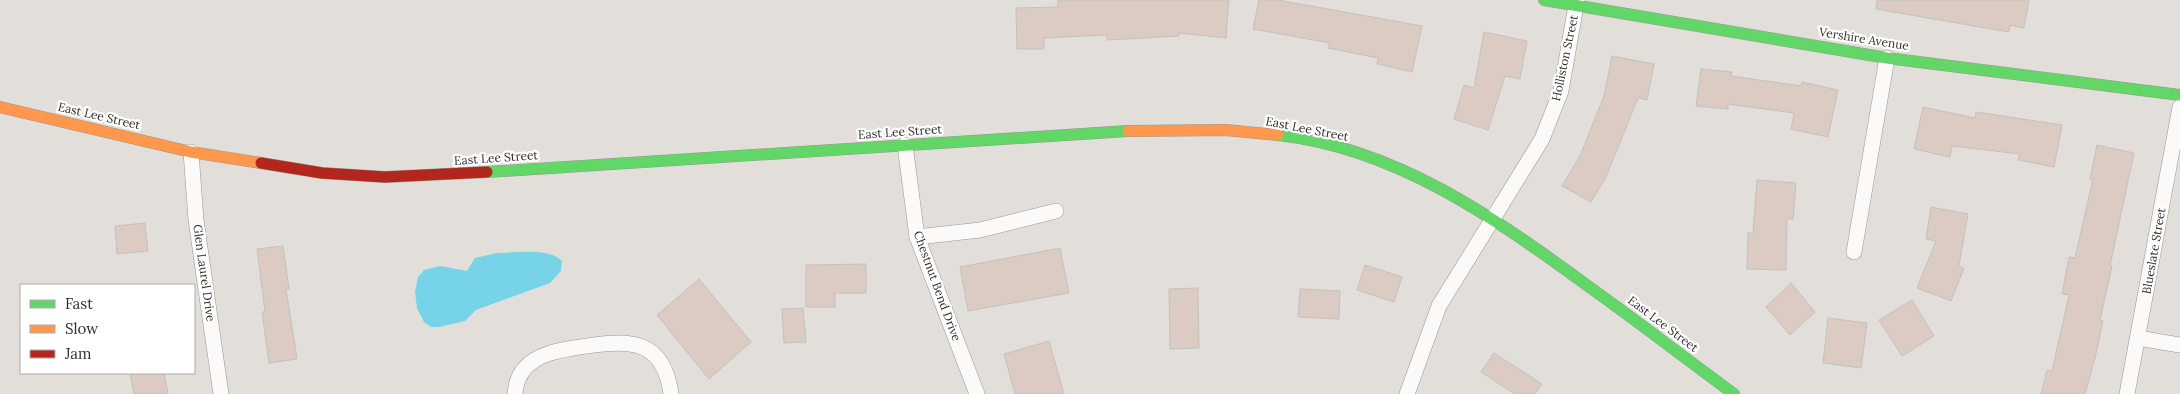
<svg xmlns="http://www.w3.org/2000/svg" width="2180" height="394" viewBox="0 0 2180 394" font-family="Lora,serif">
  <rect width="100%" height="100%" fill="#e2dfda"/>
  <!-- water -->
  <path fill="#76d3e8" d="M 497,253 C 516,253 548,247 562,261 L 561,271 L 550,283 L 476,310 L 465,321 L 439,327 L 431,327 L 424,322 L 417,308 L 415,292 L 418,277 L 424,270 L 440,266 L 467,271 L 475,258 Z"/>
  <!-- building -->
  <g fill="#dbcbc2" stroke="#c4c1be">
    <path d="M 1058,0 L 1229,0 L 1226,38 L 1179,33 L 1179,36 L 1107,40 L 1107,35 L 1044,38 L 1044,49 L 1017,49 L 1016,8 L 1058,7 Z"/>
    <path d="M 1259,0 L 1278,0 L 1422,26 L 1412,72 L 1377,64 L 1378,58 L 1328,48 L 1330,43 L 1253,29 Z"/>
    <path d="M 1877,0 L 2029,0 L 2024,28 L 2010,25 L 2009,32 L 1876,9 Z"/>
    <path d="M 1484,32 L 1527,41 L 1520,79 L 1505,76 L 1488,130 L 1454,119 L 1464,85 L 1474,88 Z"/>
    <path d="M 1612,56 L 1654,64 L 1647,100 L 1638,98 L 1606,177 L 1591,202 L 1562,186 L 1580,156 L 1604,96 Z"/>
    <path d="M 1701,69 L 1732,72 L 1731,76 L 1801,86 L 1802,82 L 1838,90 L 1828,137 L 1791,129 L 1794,113 L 1728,104 L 1728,109 L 1696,106 Z"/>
    <path d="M 1923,107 L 1975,118 L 1976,112 L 2062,125 L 2054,167 L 2018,160 L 2020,154 L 1952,146 L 1950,157 L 1914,149 Z"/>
    <path d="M 2097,145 L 2134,153 L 2110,266 L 2112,266 L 2100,320 L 2103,321 L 2095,358 L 2085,394 L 2041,394 L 2047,370 L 2052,371 L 2069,295 L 2062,294 L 2069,257 L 2075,258 L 2093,179 L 2090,179 Z"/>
    <path d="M 1757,180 L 1796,183 L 1793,219 L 1787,219 L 1786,270 L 1747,269 L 1748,233 L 1753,233 Z"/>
    <path d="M 1931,207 L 1968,214 L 1959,266 L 1964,268 L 1951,301 L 1917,288 L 1936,241 L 1926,239 Z"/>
    <path d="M 145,223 L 148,251 L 117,254 L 115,226 Z"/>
    <path d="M 283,246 L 289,289 L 286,289 L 297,359 L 269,363 L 262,312 L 265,312 L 257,249 Z"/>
    <path d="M 1060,248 L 1069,293 L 968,311 L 960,267 Z"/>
    <path d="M 866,264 L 866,293 L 835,293 L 835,307 L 806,307 L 806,265 Z"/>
    <path d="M 1365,265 L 1402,277 L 1394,302 L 1357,290 Z"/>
    <path d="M 699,279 L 751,342 L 709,379 L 657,315 Z"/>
    <path d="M 1791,283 L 1815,312 L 1790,335 L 1766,307 Z"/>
    <path d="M 1198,288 L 1199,348 L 1170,349 L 1169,289 Z"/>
    <path d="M 1300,289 L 1340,291 L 1339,319 L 1298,317 Z"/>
    <path d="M 1912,300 L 1934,336 L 1902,356 L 1879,320 Z"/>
    <path d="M 803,308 L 806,342 L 784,343 L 782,309 Z"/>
    <path d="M 1828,318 L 1867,323 L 1861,368 L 1823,363 Z"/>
    <path d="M 1049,341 L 1064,394 L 1015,394 L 1004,354 Z"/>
    <path d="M 1494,353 L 1542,384 L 1535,394 L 1515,394 L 1481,372 Z"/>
    <path d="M 130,373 L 164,373 L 168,394 L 134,394 Z"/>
  </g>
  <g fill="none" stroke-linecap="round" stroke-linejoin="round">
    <defs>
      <g id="street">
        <path d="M 905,145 L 917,237 L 977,394"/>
        <path d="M 191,152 L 196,220 L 221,394"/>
        <path d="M 917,237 L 980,230 L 1056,211"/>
        <path d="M 1854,252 L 1887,58"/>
        <path d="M 2138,338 L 2180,345"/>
        <path d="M 515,394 C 517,355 557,350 587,346 C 632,339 664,341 671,394"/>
        <path d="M 1407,394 L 1439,306 L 1542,139 L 1561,91 L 1577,0"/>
        <path d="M 2127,394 L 2180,107"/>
      </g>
      <g id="fast">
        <path d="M 1544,0 L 1887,58 L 2180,95"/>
        <path d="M 1278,135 C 1396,148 1495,218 1588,286 C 1637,321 1685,358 1734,394"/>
        <path d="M 487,172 L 1128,131"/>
      </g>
      <g id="slow">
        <path d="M 0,107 L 191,152 L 261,163"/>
        <path d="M 1128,131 L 1226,130 L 1278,135"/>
      </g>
      <path id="jam" d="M 261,163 L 322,173 L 385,177 L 487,172"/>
    </defs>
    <!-- street casing -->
    <use href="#street" stroke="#999793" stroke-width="16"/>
    <!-- fast casing -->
    <use href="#fast" stroke="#999793" stroke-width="12"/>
    <!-- slow casing -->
    <use href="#slow" stroke="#999793" stroke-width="12"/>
    <!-- jam casing -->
    <use href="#jam" stroke="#999793" stroke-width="12"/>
    <!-- street -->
    <use href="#street" stroke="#fbfaf9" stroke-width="15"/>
    <!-- fast -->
    <use href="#fast" stroke="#63d668" stroke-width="11"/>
    <!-- slow -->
    <use href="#slow" stroke="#ff974d" stroke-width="11"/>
    <!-- jam -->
    <use href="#jam" stroke="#b3261e" stroke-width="11"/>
  </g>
  <g text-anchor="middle" stroke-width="4.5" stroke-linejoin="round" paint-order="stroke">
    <!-- street labels -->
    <g font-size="12" fill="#312f2c" stroke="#fff">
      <text transform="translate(1864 39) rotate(9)" y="4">Vershire Avenue</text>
      <text transform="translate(1565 58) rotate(-78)" y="4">Holliston Street</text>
      <text transform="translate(99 116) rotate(13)" y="4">East Lee Street</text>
      <text transform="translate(1307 129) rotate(11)" y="4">East Lee Street</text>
      <text transform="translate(900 132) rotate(-4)" y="4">East Lee Street</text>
      <text transform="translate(496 158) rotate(-4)" y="4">East Lee Street</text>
      <text transform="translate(2154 251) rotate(-80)" y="4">Blueslate Street</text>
      <text transform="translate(204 273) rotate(82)" y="4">Glen Laurel Drive</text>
      <text transform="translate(937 286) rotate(70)" y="4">Chestnut Bend Drive</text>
      <text transform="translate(1663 324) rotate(37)" y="4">East Lee Street</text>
    </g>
  </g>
  <!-- legend -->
  <rect x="20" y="284" width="175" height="90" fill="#ffffff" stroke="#adacab"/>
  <rect x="30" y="300" width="25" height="8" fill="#63d668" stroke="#adacab"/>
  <text x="65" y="309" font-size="15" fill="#312f2c">Fast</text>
  <rect x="30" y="325" width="25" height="8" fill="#ff974d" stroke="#adacab"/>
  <text x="65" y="334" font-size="15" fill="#312f2c">Slow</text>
  <rect x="30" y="350" width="25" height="8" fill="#b3261e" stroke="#adacab"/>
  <text x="65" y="359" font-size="15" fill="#312f2c">Jam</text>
</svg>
